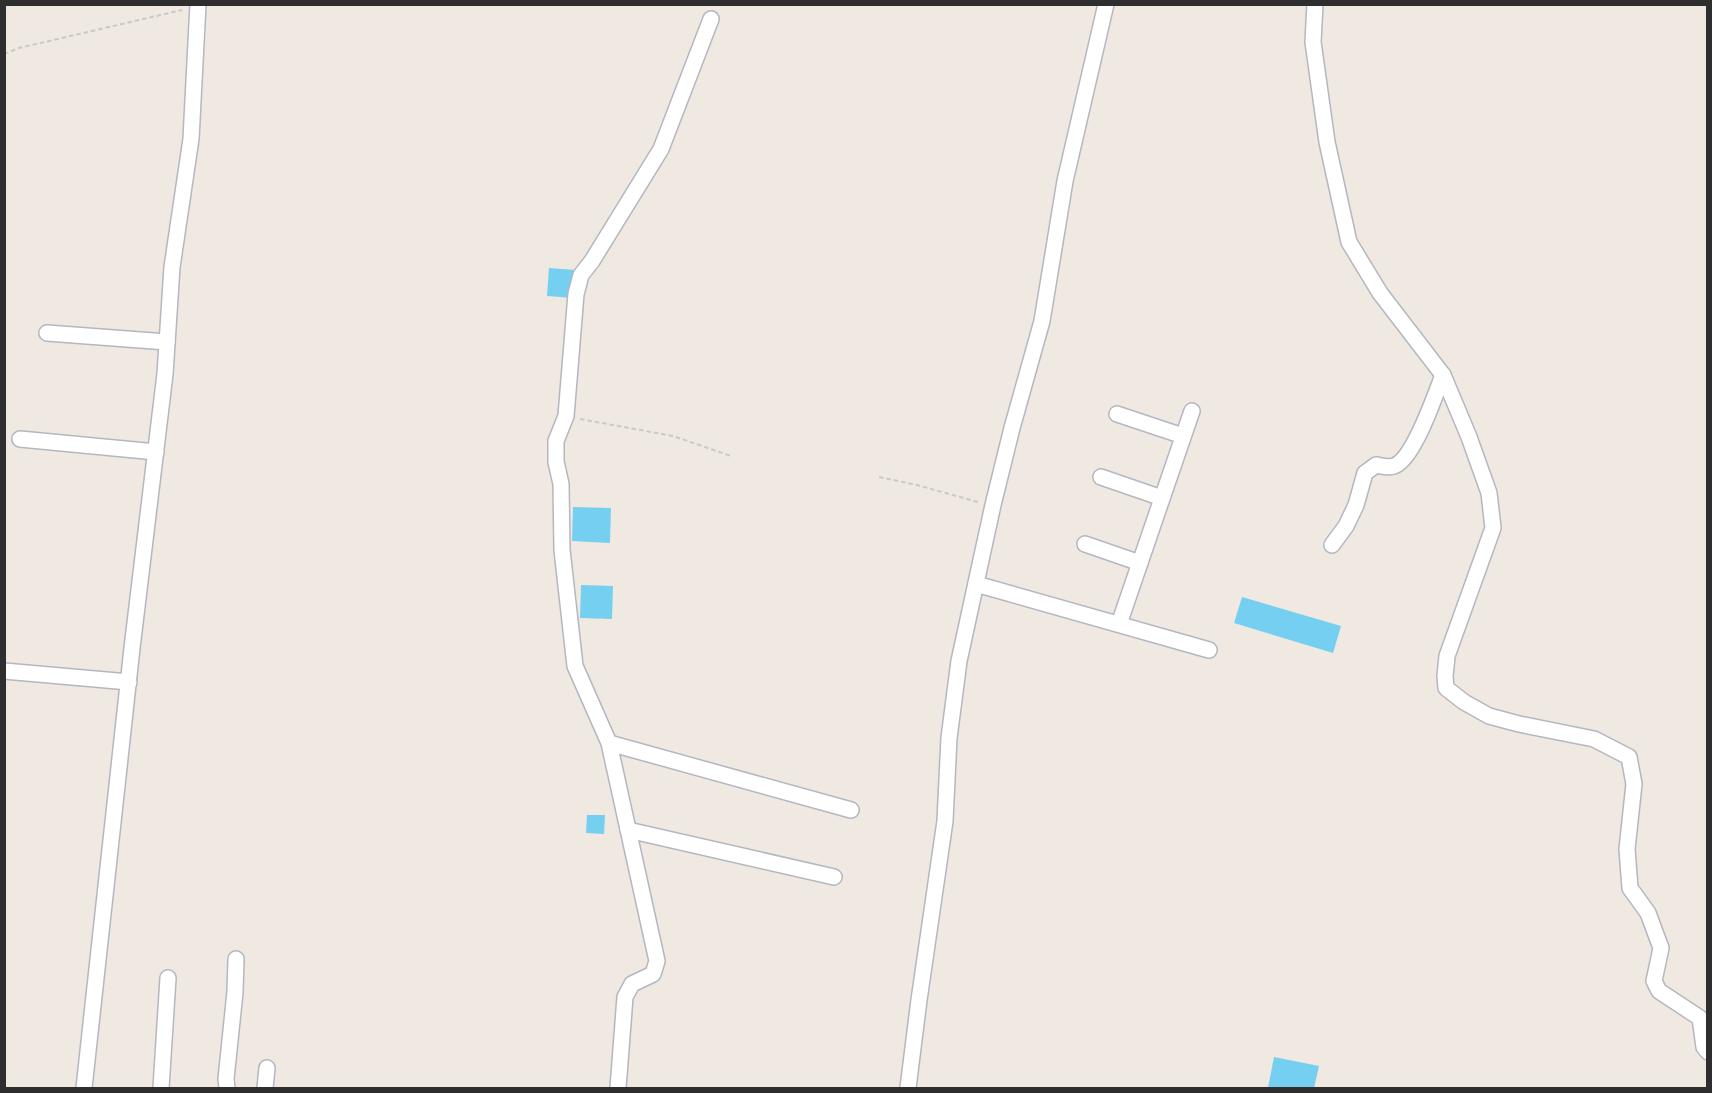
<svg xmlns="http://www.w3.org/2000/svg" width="1712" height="1093" viewBox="0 0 1712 1093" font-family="Quicksand,sans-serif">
  <rect width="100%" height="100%" fill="#efe9e1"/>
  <!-- water -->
  <g fill="#75cff0">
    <path d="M 549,268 L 575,270 L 573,298 L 547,296 Z"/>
    <path d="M 573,507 L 611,508 L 610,543 L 572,541 Z"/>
    <path d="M 581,585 L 613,586 L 612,619 L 580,618 Z"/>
    <path d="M 1242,597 L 1341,626 L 1333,653 L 1234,623 Z"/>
    <path d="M 587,815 L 605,815 L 604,834 L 586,833 Z"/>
    <path d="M 1274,1057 L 1319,1066 L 1314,1088 L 1268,1088 Z"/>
  </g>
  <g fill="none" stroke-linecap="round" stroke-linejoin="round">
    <defs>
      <g id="minor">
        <path d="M 1315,4 L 1313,42 L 1327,142 L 1349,242 L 1380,293 L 1443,375 L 1469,437 L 1489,493 L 1493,528 L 1447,656 L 1445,676 L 1446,688 L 1464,702 L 1489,716 L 1519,724 L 1594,739 L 1629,757 L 1634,784 L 1627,849 L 1630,888 L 1648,913 L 1661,948 L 1654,981 L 1659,991 L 1700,1018 L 1704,1047 L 1708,1052"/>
        <path d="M 47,333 L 167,342"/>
        <path d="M 1117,414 L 1183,436"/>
        <path d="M 20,439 L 156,452"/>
        <path d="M 1101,477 L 1162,498"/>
        <path d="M 1085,544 L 1140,563"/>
        <path d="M 1332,545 L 1346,526 L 1356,505 L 1365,473 L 1376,465 C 1382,466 1389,468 1394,466 C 1414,459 1435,395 1443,375"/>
        <path d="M 976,584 L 1209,650"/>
        <path d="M 1119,624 L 1192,411"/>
        <path d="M 4,671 L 129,682"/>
        <path d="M 609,743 L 851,810"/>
        <path d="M 628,830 L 834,877"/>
        <path d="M 84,1088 L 132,648 L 165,374 L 172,267 L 191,139 L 198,4"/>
        <path d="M 161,1088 L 168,978"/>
        <path d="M 227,1088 L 226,1079 L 235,992 L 236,959"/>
        <path d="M 265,1088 L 267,1068"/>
        <path d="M 618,1088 L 625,997 L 632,984 L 653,974 L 657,961 L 609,743 L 575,666 L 562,550 L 561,484 L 556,462 L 556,441 L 566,416 L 576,294 L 581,275 L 592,261 L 661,149 L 711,19"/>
        <path d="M 908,1088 L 919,1000 L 945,821 L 949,738 L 959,661 L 993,505 L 1012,428 L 1042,321 L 1065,181 L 1106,4"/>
      </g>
    </defs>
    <!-- minor casing -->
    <use href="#minor" stroke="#b4b7c1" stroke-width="18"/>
    <!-- path -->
    <g stroke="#c9c9c9" stroke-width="2" stroke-dasharray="4.5 3" stroke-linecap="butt">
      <path d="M 4,54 L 19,48 L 182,10"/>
      <path d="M 4,189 L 6,188"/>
      <path d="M 580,419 L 673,436 L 731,456"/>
      <path d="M 879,477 L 917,485 L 978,502"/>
    </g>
    <!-- minor -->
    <use href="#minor" stroke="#fff" stroke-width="15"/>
  </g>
  <!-- border -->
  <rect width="1712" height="1093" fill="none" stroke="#2e2e2e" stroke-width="12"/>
</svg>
